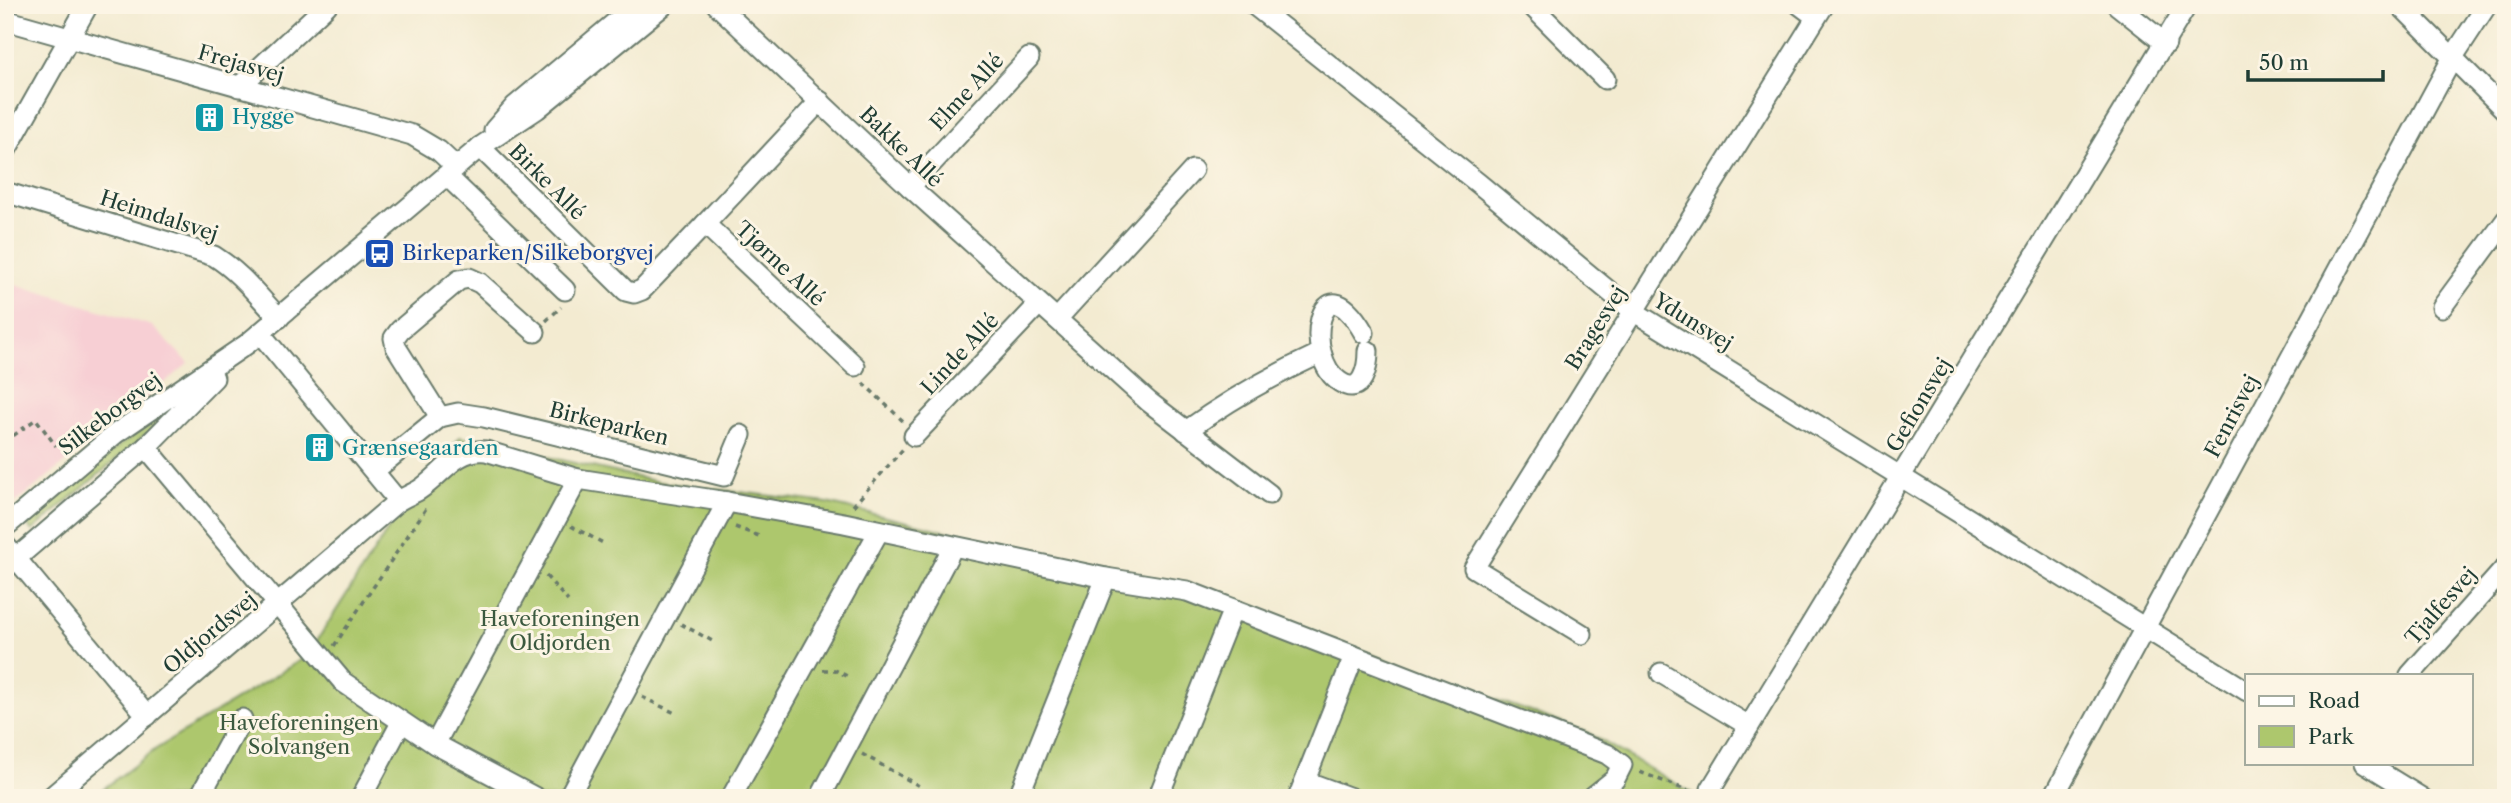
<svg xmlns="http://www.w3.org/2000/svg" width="2511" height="803" viewBox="0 0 2511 803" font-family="'Libre Caslon Text',serif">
  <rect width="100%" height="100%" fill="#fcf5e5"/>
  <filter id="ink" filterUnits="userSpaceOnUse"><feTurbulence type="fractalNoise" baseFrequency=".0143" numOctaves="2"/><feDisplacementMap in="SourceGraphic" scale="14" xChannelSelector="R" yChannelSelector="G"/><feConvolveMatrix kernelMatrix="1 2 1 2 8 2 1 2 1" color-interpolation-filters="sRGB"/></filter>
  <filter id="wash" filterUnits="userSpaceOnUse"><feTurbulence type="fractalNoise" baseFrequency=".00686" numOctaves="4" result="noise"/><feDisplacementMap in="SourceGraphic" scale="28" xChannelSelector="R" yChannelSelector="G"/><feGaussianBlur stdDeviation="1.57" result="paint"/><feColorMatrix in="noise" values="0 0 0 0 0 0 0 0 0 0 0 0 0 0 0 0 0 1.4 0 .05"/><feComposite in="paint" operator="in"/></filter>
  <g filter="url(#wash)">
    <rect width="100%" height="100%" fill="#f3ebd1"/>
    <!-- built -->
    <path fill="#f7cfd4" d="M 5,281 L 152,326 L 189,363 L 5,511 Z"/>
    <!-- green -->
    <g fill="#adc76d" stroke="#668250" stroke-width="2">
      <path d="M 163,416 L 164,419 L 32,531 L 27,524 L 120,445 Z"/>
      <path d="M 460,437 L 658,482 L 827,503 L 1189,589 L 1586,732 L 1700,798 L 91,798 L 156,749 L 307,656 L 407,500 Z"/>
    </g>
  </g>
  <g filter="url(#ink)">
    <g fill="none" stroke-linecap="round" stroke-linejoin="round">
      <defs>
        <g id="minor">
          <path d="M 717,5 L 910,187 L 1149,402 L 1269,494"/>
          <path d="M 1254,5 L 1478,183 L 1633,311 L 2247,691"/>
          <path d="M 1531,5 L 1605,79"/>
          <path d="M 1800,5 L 1816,17"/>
          <path d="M 2117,5 L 2166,44"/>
          <path d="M 2400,5 L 2506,111"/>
          <path d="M 5,20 L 412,135 L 439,151 L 456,167"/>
          <path d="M 239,87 L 327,5"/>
          <path d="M 820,101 L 705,224 L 855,366"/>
          <path d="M 494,130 L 515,106 L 636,5"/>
          <path d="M 480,147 L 626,291 L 634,293 L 642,290 L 705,224"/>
          <path d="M 5,152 L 88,5"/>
          <path d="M 446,175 L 565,290"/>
          <path d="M 910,187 L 1029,58"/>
          <path d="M 5,192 L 214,256 C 240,272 258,296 279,318"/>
          <path d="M 2442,307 L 2506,220"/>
          <path d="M 1057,319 L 1193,170"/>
          <path d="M 260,333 L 398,501"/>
          <path d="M 1364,333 C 1319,254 1302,358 1340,382 C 1363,397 1368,366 1368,351"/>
          <path d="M 440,417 L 396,347 L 394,338 L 400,330 L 459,280 L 469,278 L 480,283 L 535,332"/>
          <path d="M 1186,431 C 1229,400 1273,375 1321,353"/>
          <path d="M 914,436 L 1039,304"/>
          <path d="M 146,447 L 343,682 L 435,744 L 536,798"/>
          <path d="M 374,471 L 440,417 L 458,413 L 484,417 L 724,476 L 741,435"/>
          <path d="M 5,527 L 115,434 L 247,344 L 480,147 L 537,109 L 664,5"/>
          <path d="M 5,545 L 147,716"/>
          <path d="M 5,568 L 146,447 L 214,378"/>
          <path d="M 1582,634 L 1474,568 L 1824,5"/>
          <path d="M 1661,673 L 1749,726"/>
          <path d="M 2410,675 L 2506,567"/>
          <path d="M 435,744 L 578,479"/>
          <path d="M 2365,763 L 2422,798"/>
          <path d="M 1305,781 L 1351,798"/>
          <path d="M 1711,789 L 2187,5"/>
          <path d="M 50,798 L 398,501 C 405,497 412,494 419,490 C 441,476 456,448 486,451 L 578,479 L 727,502 L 844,523 L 1106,578 L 1187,591 L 1607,754 L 1622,765 L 1615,779 L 1591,798"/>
          <path d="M 199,798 L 242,719"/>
          <path d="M 361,798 L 401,723"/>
          <path d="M 568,798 L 727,502"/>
          <path d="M 731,798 L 879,531"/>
          <path d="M 820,798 L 953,547"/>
          <path d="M 1018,798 L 1106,578"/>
          <path d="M 1158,798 L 1233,609"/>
          <path d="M 1298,798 L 1354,656"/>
          <path d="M 2053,798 L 2453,57 L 2487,5"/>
        </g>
      </defs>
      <!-- minor casing -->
      <use href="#minor" stroke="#697a6b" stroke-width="23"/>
      <!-- path -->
      <g stroke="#697a6b" stroke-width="3.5" stroke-dasharray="5 5" stroke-linecap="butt">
        <path d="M 546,321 L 561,307"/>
        <path d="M 863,383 L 903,421"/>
        <path d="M 5,431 L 13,436 L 36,419 L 56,446"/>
        <path d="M 853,506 L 903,449"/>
        <path d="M 571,526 L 603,543"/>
        <path d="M 735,527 L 759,536"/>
        <path d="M 546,576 L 568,601"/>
        <path d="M 681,624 L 716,643"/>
        <path d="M 334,646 L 427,507"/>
        <path d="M 823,670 L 835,670 L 849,677"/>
        <path d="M 642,697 L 675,713"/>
        <path d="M 862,754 L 921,787"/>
        <path d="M 1640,772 L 1694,793"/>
      </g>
      <!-- minor -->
      <use href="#minor" stroke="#fff" stroke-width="19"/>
    </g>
  </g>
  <!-- icons -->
  <defs>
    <symbol id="building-square" viewBox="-11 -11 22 22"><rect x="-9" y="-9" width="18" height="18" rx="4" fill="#0f9aa8" stroke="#fcf5e5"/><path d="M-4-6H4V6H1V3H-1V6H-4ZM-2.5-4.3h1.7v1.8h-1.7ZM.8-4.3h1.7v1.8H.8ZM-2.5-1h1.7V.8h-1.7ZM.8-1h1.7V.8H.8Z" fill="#fff"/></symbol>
    <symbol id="bus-square" viewBox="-11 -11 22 22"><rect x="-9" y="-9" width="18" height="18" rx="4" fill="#1a4fb4" stroke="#fcf5e5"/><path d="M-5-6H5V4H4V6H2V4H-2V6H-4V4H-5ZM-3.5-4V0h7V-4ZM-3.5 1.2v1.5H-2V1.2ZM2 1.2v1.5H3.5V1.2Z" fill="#fff"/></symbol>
  </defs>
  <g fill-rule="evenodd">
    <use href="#building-square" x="192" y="100" width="35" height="35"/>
    <use href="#bus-square" x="362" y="236" width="35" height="35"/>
    <use href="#building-square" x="302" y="430" width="35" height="35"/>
  </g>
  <g text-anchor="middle" stroke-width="6" stroke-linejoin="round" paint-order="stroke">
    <!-- street labels -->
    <g font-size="21" fill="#1f3d34" stroke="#fcf5e5">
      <text transform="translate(241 64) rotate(16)" y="7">Frejasvej</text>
      <text transform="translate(967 92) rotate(-47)" y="7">Elme Allé</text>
      <text transform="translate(901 147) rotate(44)" y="7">Bakke Allé</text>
      <text transform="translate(547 182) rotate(45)" y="7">Birke Allé</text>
      <text transform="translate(159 216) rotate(18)" y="7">Heimdalsvej</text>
      <text transform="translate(780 264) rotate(43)" y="7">Tjørne Allé</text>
      <text transform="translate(1693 322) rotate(32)" y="7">Ydunsvej</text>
      <text transform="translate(1596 328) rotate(-58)" y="7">Bragesvej</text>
      <text transform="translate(960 354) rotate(-47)" y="7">Linde Allé</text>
      <text transform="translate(1919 405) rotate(-59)" y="7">Gefionsvej</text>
      <text transform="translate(110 414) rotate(-37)" y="7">Silkeborgvej</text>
      <text transform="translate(2232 416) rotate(-62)" y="7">Fenrisvej</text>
      <text transform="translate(609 424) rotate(14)" y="7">Birkeparken</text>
      <text transform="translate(2441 606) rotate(-49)" y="7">Tjalfesvej</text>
      <text transform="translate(210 633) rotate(-40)" y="7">Oldjordsvej</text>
    </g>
    <!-- culture labels -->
    <g font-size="21" fill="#0d838f" stroke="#fcf5e5" text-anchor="start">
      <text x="232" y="124">Hygge</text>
      <text x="342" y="455">Grænsegaarden</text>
    </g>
    <!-- transit labels -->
    <g font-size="21" fill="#164399" stroke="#fcf5e5" text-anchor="start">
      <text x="402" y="260">Birkeparken/Silkeborgvej</text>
    </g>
    <!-- park labels -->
    <g font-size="21" fill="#3b593f" stroke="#fcf5e5">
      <text x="560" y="626">Haveforeningen<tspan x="560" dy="24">Oldjorden</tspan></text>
      <text x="299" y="730">Haveforeningen<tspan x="299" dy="24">Solvangen</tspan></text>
    </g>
  </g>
  <!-- margin -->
  <rect width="2511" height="803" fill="none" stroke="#fcf5e5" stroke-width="28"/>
  <!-- legend -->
  <rect x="2245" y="674" width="228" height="91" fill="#fcf5e5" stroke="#a4ab9e" stroke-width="2"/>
  <rect x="2259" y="696" width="35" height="10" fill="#ffffff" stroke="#a4ab9e" stroke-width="2"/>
  <text x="2308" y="708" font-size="21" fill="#1f3d34">Road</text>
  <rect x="2259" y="726" width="35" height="21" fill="#adc76d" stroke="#a4ab9e" stroke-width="2"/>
  <text x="2308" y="744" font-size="21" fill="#1f3d34">Park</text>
  <!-- scale -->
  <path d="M2248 70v10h135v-10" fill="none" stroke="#1f3d34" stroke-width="3.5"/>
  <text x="2259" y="70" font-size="21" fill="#1f3d34" stroke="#fcf5e5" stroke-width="5" paint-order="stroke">50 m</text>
</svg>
